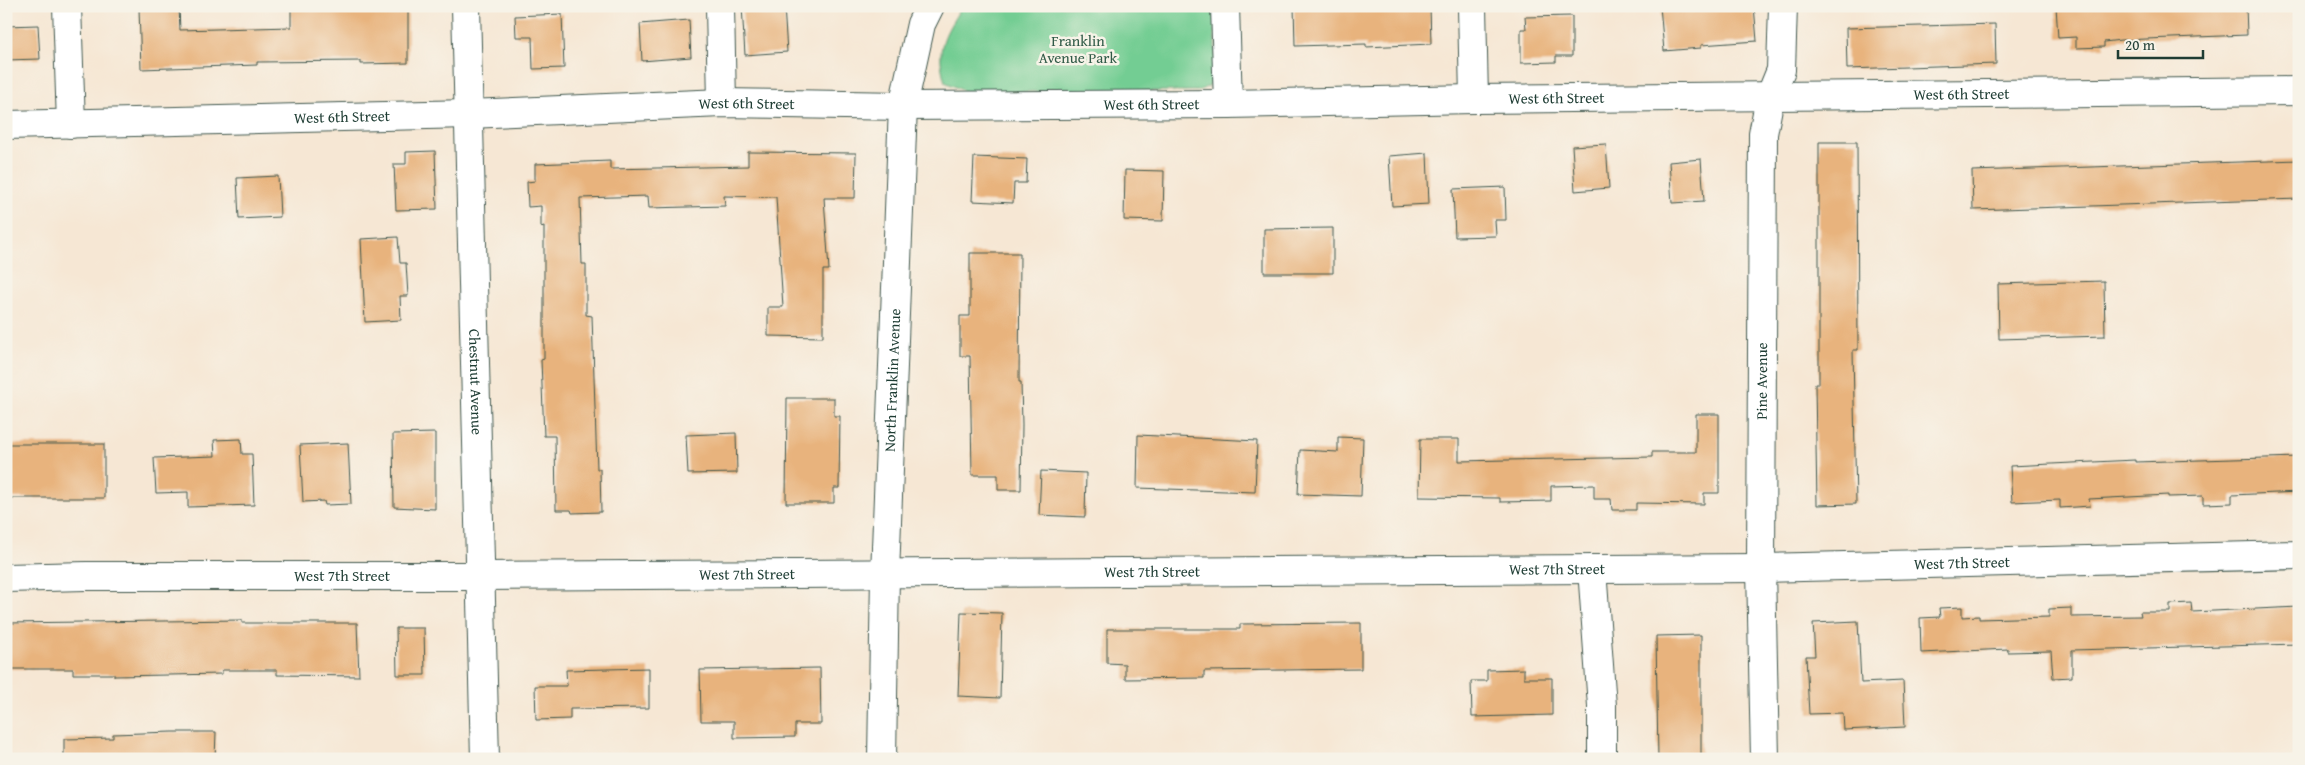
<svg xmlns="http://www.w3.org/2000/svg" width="2305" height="765" viewBox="0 0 2305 765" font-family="'Gentium Book Plus',serif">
  <rect width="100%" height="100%" fill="#f7f3e8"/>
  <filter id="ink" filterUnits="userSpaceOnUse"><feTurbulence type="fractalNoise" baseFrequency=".02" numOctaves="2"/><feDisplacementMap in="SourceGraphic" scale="10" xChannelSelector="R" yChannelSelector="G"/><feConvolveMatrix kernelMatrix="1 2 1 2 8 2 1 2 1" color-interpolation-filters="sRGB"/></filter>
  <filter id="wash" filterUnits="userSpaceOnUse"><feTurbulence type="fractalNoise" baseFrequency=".0096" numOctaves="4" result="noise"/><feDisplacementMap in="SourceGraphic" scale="20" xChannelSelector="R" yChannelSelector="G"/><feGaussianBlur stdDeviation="1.12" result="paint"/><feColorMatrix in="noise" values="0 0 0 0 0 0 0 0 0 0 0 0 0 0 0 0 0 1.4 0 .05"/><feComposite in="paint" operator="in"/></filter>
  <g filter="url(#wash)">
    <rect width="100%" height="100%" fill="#f6e7d4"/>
    <!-- green -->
    <path fill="#73cd93" stroke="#498564" d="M 962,6 L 1214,6 L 1216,75 L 1209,86 L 1198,91 L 966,92 L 945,82 C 935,48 944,35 962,6 Z"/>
    <g id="blocks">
      <!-- building -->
      <g fill="#e8b37d">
        <path d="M 291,6 L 408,6 L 408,63 L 361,64 L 361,61 L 257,62 L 257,65 L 141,69 L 139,8 L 179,7 L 180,30 L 291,27 Z"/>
        <path d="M 742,6 L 784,6 L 787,52 L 745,55 Z"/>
        <path d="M 1294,6 L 1430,6 L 1431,44 L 1366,47 L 1366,44 L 1295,46 Z"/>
        <path d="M 1660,6 L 1754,6 L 1757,41 L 1701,45 L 1701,48 L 1664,51 Z"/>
        <path d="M 2056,6 L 2246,6 L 2247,35 L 2121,40 L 2104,42 L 2104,47 L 2076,48 L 2076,37 L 2058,38 Z"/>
        <path d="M 562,14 L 564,68 L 533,69 L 532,37 L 516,37 L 515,16 Z"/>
        <path d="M 1572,16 L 1572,56 L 1556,56 L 1556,62 L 1521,63 L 1521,29 L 1526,29 L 1525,17 Z"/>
        <path d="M 689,20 L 691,57 L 642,61 L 640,24 Z"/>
        <path d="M 1995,24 L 1996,64 L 1847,69 L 1846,28 Z"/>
        <path d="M 38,25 L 40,59 L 6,60 L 6,26 Z"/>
        <path d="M 1819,142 L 1857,142 L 1858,350 L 1853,350 L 1856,504 L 1817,505 L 1815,384 L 1819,384 Z"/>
        <path d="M 1606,144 L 1609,188 L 1575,191 L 1572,146 Z"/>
        <path d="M 435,151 L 437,209 L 396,210 L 394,164 L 406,164 L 406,152 Z"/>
        <path d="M 748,152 L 856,153 L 855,198 L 824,198 L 829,270 L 823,270 L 823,337 L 768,336 L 768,307 L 783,307 L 776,197 L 724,196 L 725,206 L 649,208 L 648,196 L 580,198 L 582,264 L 586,264 L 586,315 L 592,316 L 597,469 L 600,469 L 601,512 L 572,513 L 571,510 L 556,510 L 555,436 L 544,436 L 541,360 L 544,359 L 544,226 L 541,227 L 541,206 L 528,207 L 527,182 L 535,181 L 535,164 L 610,161 L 610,169 L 748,166 Z"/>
        <path d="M 1427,153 L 1429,204 L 1392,206 L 1389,156 Z"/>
        <path d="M 974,157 L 1027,159 L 1026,183 L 1014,183 L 1013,203 L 972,201 Z"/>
        <path d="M 1701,159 L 1704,201 L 1672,203 L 1669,162 Z"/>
        <path d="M 2299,160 L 2299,199 L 1973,210 L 1972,171 Z"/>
        <path d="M 1125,170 L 1164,171 L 1163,221 L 1124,220 Z"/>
        <path d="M 278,176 L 280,217 L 239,219 L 237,178 Z"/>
        <path d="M 1505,187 L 1506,220 L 1495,220 L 1496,236 L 1455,237 L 1453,189 Z"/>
        <path d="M 1333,228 L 1333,273 L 1264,273 L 1264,229 Z"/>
        <path d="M 398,237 L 400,263 L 406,263 L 408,296 L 400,296 L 401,320 L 365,322 L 361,239 Z"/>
        <path d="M 970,253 L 1020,253 L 1019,382 L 1021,382 L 1022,425 L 1021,490 L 998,490 L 998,475 L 972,475 L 970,356 L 960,356 L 960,316 L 970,316 Z"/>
        <path d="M 2104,281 L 2105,336 L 1999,339 L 1998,284 Z"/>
        <path d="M 787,398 L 834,398 L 834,416 L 840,416 L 839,488 L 834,488 L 834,503 L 786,503 Z"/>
        <path d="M 1696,414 L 1719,414 L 1719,493 L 1704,493 L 1704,504 L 1636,503 L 1636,510 L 1612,510 L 1611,499 L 1594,499 L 1594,485 L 1551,486 L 1551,501 L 1500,502 L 1500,498 L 1419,497 L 1420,439 L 1459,439 L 1459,461 L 1652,457 L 1652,452 L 1696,452 Z"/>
        <path d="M 435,433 L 435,509 L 394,507 L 393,434 Z"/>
        <path d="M 736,433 L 737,473 L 688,474 L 686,435 Z"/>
        <path d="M 1138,435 L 1257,441 L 1255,492 L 1137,488 Z"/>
        <path d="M 1338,437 L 1363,438 L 1361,496 L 1298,494 L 1300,450 L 1338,452 Z"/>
        <path d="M 241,439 L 242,454 L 252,454 L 254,505 L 188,507 L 188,492 L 156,493 L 154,458 L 215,456 L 214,440 Z"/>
        <path d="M 348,443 L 351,504 L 325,505 L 324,501 L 303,502 L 300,445 Z"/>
        <rect x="6" y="444" width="98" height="54"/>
        <path d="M 2299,457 L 2299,492 L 2232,495 L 2232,503 L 2203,504 L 2203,496 L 2168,497 L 2168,495 L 2089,499 L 2090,506 L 2060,508 L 2060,500 L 2012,502 L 2010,466 L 2135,460 L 2135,462 Z"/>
        <path d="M 1041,471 L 1086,473 L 1085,517 L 1039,515 Z"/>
        <path d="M 2191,603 L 2192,612 L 2299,607 L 2299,644 L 2072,650 L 2072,677 L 2053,678 L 2051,651 L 2008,652 L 2008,649 L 1921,653 L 1920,618 L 1940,617 L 1939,608 L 1962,607 L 1962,617 L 1979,616 L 1979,619 L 2049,617 L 2049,609 L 2071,608 L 2071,617 L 2141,616 L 2140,612 L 2170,612 L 2170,604 Z"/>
        <path d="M 961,612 L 1002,613 L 1000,698 L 958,696 Z"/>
        <path d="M 242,620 L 242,623 L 357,623 L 359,676 L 277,675 L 277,670 L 222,670 L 222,674 L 114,676 L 114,674 L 73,674 L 73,669 L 6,669 L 6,623 Z"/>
        <path d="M 1858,621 L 1861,683 L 1903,681 L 1905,727 L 1844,730 L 1843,713 L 1809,714 L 1806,656 L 1815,656 L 1813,623 Z"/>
        <path d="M 1361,623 L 1361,669 L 1204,671 L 1204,678 L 1125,679 L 1125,664 L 1107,663 L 1107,629 L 1240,629 L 1240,624 Z"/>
        <path d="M 396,628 L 424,628 L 425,675 L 397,675 Z"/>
        <path d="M 1701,635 L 1701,759 L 1658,759 L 1656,636 Z"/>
        <path d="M 649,668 L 649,708 L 570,709 L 570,719 L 536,720 L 535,686 L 567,686 L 566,670 Z"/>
        <path d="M 820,668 L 821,724 L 795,724 L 795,737 L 734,738 L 734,721 L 701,721 L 700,670 Z"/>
        <path d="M 1524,669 L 1524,678 L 1552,678 L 1552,715 L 1472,717 L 1471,681 L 1487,681 L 1487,670 Z"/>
        <path d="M 172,732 L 216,732 L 215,759 L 64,759 L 64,739 L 113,738 L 113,734 Z"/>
      </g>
    </g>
  </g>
  <g filter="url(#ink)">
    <use href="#blocks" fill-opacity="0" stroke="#3f564c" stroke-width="1"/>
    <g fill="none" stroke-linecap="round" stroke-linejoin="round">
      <defs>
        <g id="minor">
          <path d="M 67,6 L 71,124"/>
          <path id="s1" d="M 466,6 L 485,759"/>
          <path d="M 720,6 L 722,103"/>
          <path d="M 1225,6 L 1228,104"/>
          <path d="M 1472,6 L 1474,99"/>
          <path id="s2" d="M 6,125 L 469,114 L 722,103 L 903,106 L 1228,104 L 1474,99 L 2299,91"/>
          <path d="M 1592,569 L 1602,706 L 1602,759"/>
          <path id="s3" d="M 6,578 L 86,576 L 481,576 L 1761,568 L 2299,555"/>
          <path id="s4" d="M 882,759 L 885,574 L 903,106 L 921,24 L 930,6"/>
          <path id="s5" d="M 1765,759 L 1761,568 L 1763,134 L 1770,97 L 1781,70 L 1783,6"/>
        </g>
      </defs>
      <!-- minor casing -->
      <use href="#minor" stroke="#3f564c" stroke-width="30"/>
      <!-- minor -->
      <use href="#minor" stroke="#fff" stroke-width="28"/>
    </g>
  </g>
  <g text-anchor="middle" stroke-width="5" stroke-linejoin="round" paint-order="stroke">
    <!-- park labels -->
    <g font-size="15" fill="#305a47" stroke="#f7f3e8">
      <text x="1078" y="46">Franklin<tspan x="1078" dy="17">Avenue Park</tspan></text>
    </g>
    <!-- street labels -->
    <g font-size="15" fill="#1f3d34" stroke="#f7f3e8">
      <text dy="5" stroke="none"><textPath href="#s2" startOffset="1956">West 6th Street</textPath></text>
      <text dy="5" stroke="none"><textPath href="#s2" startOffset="1551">West 6th Street</textPath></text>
      <text dy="5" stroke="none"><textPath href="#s2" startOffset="741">West 6th Street</textPath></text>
      <text dy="5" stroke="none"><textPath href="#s2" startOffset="1146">West 6th Street</textPath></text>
      <text dy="5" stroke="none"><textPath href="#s2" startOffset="336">West 6th Street</textPath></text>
      <text dy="5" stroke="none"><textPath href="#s4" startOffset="379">North Franklin Avenue</textPath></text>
      <text dy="5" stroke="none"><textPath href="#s5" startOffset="378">Pine Avenue</textPath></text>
      <text dy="5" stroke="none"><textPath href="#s1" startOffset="376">Chestnut Avenue</textPath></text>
      <text dy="5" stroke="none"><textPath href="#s3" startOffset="1956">West 7th Street</textPath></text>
      <text dy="5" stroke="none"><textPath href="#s3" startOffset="1551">West 7th Street</textPath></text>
      <text dy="5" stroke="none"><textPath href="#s3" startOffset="1146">West 7th Street</textPath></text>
      <text dy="5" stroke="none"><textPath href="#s3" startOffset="741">West 7th Street</textPath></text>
      <text dy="5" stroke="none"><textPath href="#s3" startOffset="336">West 7th Street</textPath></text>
    </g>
  </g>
  <!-- margin -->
  <rect width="2305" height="765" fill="none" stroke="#f7f3e8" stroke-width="25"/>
  <!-- scale -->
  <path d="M2118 50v8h85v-8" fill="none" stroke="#1f3d34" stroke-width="2.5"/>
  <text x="2125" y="50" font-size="15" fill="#1f3d34" stroke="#f7f3e8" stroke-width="4" paint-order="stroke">20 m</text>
</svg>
